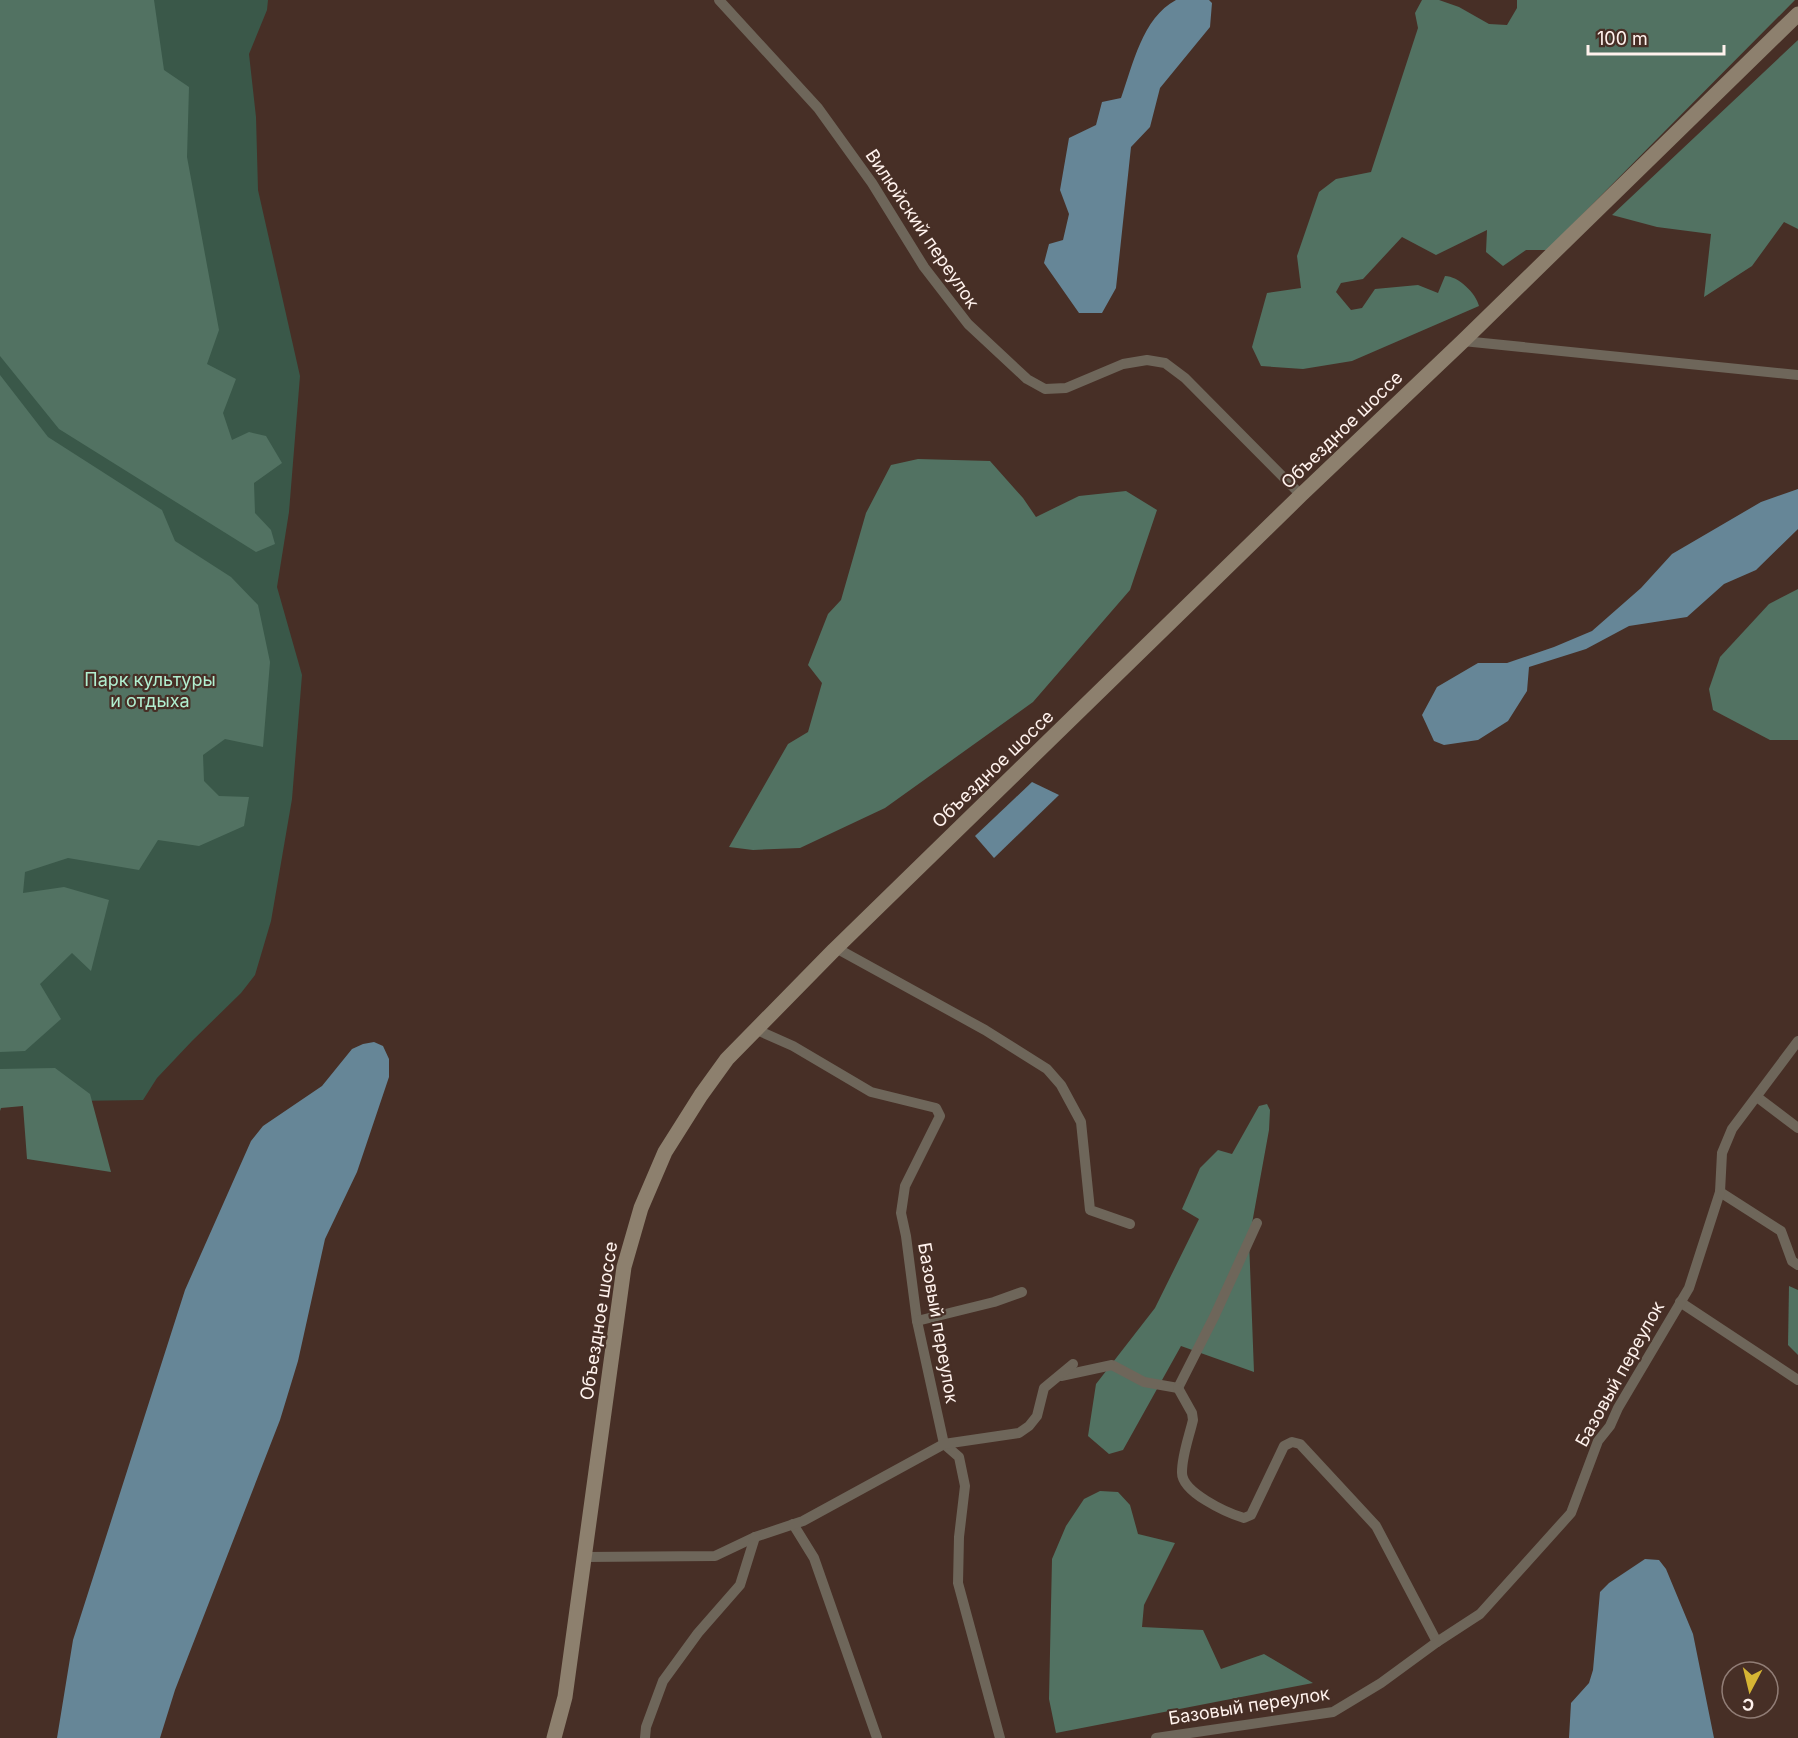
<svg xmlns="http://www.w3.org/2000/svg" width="1798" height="1738" viewBox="0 0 1798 1738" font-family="Inter,sans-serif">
  <rect width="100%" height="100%" fill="#472f26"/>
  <!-- green -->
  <path fill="#3a5849" d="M 0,0 L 268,0 L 267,10 L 249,54 L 256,117 L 258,190 L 300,376 L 289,512 L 277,587 L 302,675 L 292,799 L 271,921 L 255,975 L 241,993 L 192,1041 L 157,1078 L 143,1100 L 0,1102 Z"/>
  <!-- forest -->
  <g fill="#527262">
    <path d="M 0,0 L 154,0 L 164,70 L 189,87 L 187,157 L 219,330 L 207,364 L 236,379 L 223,413 L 232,440 L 249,432 L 266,436 L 282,463 L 254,483 L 255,513 L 271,530 L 275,544 L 256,552 L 59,429 L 0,356 Z"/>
    <path d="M 1422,0 L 1439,0 L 1459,7 L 1489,24 L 1507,25 L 1517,8 L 1517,0 L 1795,0 L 1547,250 L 1526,250 L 1503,266 L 1486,252 L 1487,230 L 1436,255 L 1402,237 L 1363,279 L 1341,283 L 1336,292 L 1351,310 L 1362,308 L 1375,289 L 1418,285 L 1438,293 L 1445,276 C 1458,276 1476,293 1479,306 L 1352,361 L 1303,369 L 1261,366 L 1252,347 L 1267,293 L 1301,288 L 1297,256 L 1319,192 L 1336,179 L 1371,172 L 1418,28 L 1415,13 Z"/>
    <path d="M 1798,40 L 1798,229 L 1784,222 L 1752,266 L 1704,297 L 1711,234 L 1657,227 L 1612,215 Z"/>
    <path d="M 0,375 L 48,437 L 162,510 L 175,541 L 231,577 L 258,605 L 270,662 L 263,747 L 225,739 L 203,755 L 204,781 L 219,796 L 249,797 L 244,826 L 199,846 L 158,840 L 139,870 L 68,858 L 25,872 L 23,893 L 64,887 L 109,900 L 91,971 L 72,953 L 40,984 L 61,1019 L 25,1051 L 0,1052 Z"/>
    <path d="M 918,459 L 990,461 L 1023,498 L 1036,517 L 1079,496 L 1126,491 L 1157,510 L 1130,590 L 1033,702 L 885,808 L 800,848 L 753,850 L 729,847 L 788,744 L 808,732 L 822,683 L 808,665 L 828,614 L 841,600 L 866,513 L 891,465 Z"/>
    <path d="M 1798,589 L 1798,740 L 1770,740 L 1713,710 L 1709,689 L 1720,657 L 1769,604 Z"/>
    <path d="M 55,1068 L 90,1094 L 111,1172 L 27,1159 L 23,1106 L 1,1108 L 0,1111 L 0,1069 Z"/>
    <path d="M 1267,1104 L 1270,1110 L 1269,1130 L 1249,1240 L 1254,1372 L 1181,1346 L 1123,1450 L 1109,1454 L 1088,1436 L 1096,1384 L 1155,1308 L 1199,1219 L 1182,1209 L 1200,1168 L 1218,1150 L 1232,1154 L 1259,1106 Z"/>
    <path d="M 1789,1286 L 1798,1290 L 1798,1355 L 1788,1345 Z"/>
    <path d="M 1100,1491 L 1118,1492 L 1130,1505 L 1138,1534 L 1175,1543 L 1144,1605 L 1142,1627 L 1203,1630 L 1221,1669 L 1264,1654 L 1313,1683 L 1056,1733 L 1049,1699 L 1052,1559 L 1066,1526 L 1084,1499 Z"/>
  </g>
  <!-- water -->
  <g fill="#668697">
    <path d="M 1176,0 L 1209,0 L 1212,3 L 1210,27 L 1160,88 L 1150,127 L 1131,147 L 1116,288 L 1102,313 L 1079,313 L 1044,263 L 1049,244 L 1063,240 L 1069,214 L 1060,190 L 1069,138 L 1096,125 L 1102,102 L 1121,98 C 1133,65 1142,18 1176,0 Z"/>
    <path d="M 1798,489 L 1798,529 L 1756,570 L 1724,584 L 1687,617 L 1629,626 L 1586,649 L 1529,667 L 1527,691 L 1508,721 L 1478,740 L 1444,745 L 1434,741 L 1422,715 L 1437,687 L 1478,663 L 1507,663 L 1554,647 L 1592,631 L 1641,588 L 1672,554 L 1761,502 Z"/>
    <path d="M 1032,782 L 1059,795 L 994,858 L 975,836 Z"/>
    <path d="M 374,1042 L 383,1046 L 389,1059 L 389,1077 L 357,1172 L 325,1239 L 298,1361 L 280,1420 L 175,1690 L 160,1738 L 57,1738 L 73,1640 L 185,1290 L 251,1141 L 263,1126 L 322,1086 L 352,1049 L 363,1044 Z"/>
    <path d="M 1645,1559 L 1659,1560 L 1666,1569 L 1693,1634 L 1714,1738 L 1569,1738 L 1571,1703 L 1589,1683 L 1593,1670 L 1600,1592 L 1609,1583 Z"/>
  </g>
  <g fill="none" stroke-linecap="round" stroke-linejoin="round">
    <!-- minor -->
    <g stroke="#6e665a" stroke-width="10">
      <path d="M 719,0 L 818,108 L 872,183 L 924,267 L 968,324 L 1027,379 L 1045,389 L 1066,388 L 1123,364 L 1147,360 L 1165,363 L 1185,378 L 1301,495"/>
      <path d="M 1463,341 L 1798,375"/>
      <path d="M 836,948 L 985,1030 L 1047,1069 L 1061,1085 L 1081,1122 L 1090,1210 L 1130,1224"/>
      <path d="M 757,1030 L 793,1046 L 871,1092 L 936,1108 L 940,1116 L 905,1186 L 901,1213 L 906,1236 L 917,1321 L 944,1444 L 959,1457 L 965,1486 L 959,1537 L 958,1583 L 1000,1738"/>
      <path d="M 1757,1097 L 1798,1128"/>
      <path d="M 1720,1192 L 1781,1231 L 1792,1261 L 1798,1265"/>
      <path d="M 1680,1302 L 1798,1380"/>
      <path d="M 917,1321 L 994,1302 L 1022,1292"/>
      <path d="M 1061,1376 L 1112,1365 L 1144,1382 L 1178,1388 L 1215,1315 L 1257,1223"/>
      <path d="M 1178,1388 L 1192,1413 L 1193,1420 C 1189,1437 1182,1455 1182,1472 C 1181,1492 1227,1513 1244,1518 L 1251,1515 L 1284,1446 L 1292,1442 L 1300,1444 L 1376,1526 L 1437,1642"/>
      <path d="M 793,1524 L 814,1558 L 877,1738"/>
      <path d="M 585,1557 L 715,1556 L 755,1537 L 803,1521 L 944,1444 L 1019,1433 L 1029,1426 L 1037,1416 L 1044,1388 L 1073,1364"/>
      <path d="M 645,1738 L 646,1727 L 663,1681 L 698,1633 L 740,1585 L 755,1537"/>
      <path d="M 1156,1738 L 1333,1712 L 1381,1683 L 1437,1642 L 1480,1614 L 1571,1513 L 1598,1441 L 1610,1426 L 1618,1408 L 1689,1288 L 1720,1192 L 1722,1153 L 1732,1129 L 1798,1041"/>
    </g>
    <!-- secondary -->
    <path stroke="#8d806e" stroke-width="15" d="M 554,1738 L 565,1697 L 624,1267 L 641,1208 L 665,1152 L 701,1095 L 727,1059 L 834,950 L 1301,495 L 1463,341 L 1798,14"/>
  </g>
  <g text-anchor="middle" stroke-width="4.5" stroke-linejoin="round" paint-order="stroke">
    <!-- street labels -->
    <g font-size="18" fill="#fff2ed" stroke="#472f26">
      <text transform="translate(922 229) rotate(56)" y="6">Вилюйский переулок</text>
      <text transform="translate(1342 430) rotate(-44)" y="6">Объездное шоссе</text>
      <text transform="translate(993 769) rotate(-44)" y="6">Объездное шоссе</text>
      <text transform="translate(599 1321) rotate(-81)" y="6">Объездное шоссе</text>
      <text transform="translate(938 1323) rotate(80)" y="6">Базовый переулок</text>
      <text transform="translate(1620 1374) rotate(-61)" y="6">Базовый переулок</text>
      <text transform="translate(1249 1706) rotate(-9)" y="6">Базовый переулок</text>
    </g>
    <!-- park labels -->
    <g font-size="18" fill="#b2efd0" stroke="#472f26">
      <text x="150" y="686">Парк культуры<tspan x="150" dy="21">и отдыха</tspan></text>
    </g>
  </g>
  <!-- north arrow -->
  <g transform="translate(1750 1690) rotate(187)"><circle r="28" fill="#472f26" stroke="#917d76" stroke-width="1.5"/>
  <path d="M0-4.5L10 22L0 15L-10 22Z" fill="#d6b534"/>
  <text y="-9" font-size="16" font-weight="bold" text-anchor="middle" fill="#fff2ed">С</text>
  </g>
  <!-- scale -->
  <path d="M1588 45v9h136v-9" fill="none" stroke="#fff2ed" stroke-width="3"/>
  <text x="1597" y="45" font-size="18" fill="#fff2ed" stroke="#472f26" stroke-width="4.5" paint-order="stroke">100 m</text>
</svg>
